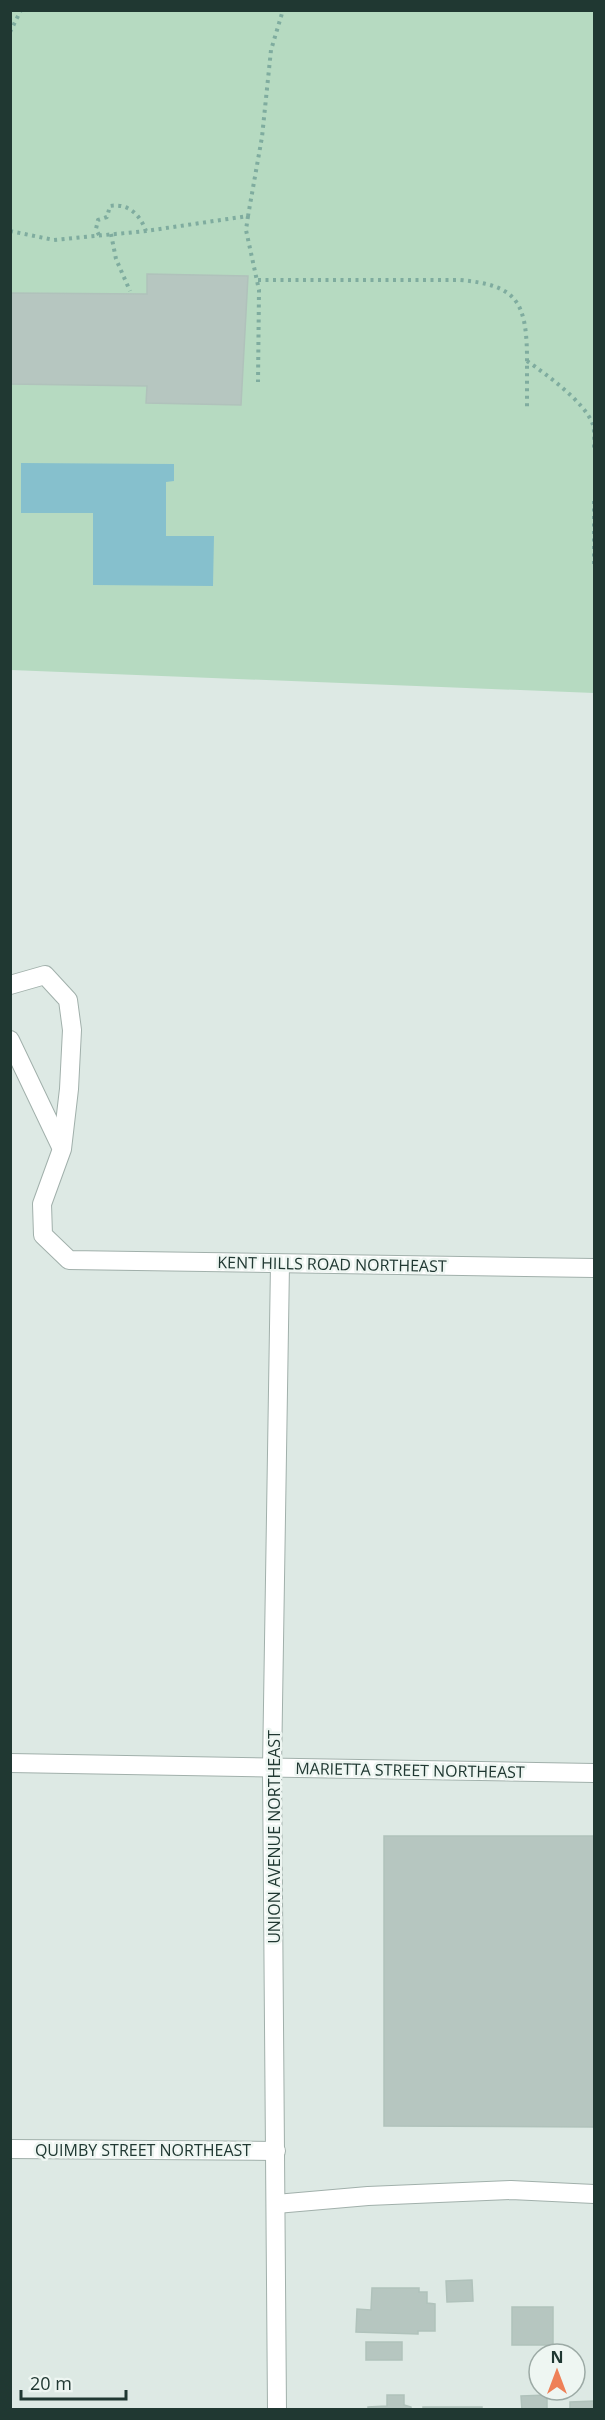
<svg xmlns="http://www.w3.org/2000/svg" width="605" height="2420" viewBox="0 0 605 2420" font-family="'Open Sans',sans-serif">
  <rect width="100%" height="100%" fill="#dde9e4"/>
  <!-- green -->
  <path fill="#b6dac1" d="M 11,11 L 594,11 L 594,693 L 11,670 Z"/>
  <!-- water -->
  <path fill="#86c0cd" d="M 21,463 L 174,464 L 174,481 L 166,482 L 166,536 L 214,536 L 213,586 L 93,585 L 93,513 L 21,513 Z"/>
  <!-- building -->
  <g fill="#b6c6c0" stroke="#b0c2bb" stroke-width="1.5">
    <path d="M 147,274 L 248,276 L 241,405 L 146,403 L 147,386 L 10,384 L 10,293 L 147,294 Z"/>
    <path d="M 384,1836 L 594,1836 L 594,2127 L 384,2126 Z"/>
    <path d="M 472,2280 L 473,2301 L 447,2302 L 446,2281 Z"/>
    <path d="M 372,2288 L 419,2288 L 419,2292 L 427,2292 L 427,2303 L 435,2304 L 435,2331 L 418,2331 L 418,2334 L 356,2332 L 357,2309 L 371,2310 Z"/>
    <rect x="512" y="2307" width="41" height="38"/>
    <rect x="366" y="2342" width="36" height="18"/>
    <path d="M 387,2395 L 404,2395 L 404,2405 L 411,2407 L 411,2410 L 368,2410 L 368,2407 L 387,2406 Z"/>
    <path d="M 547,2395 L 547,2410 L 522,2410 L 521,2396 Z"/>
    <path d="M 594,2401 L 594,2410 L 570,2410 L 570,2402 Z"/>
    <rect x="423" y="2407" width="59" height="3"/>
  </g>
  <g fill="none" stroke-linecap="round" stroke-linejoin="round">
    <defs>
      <g id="minor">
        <path d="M 10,985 L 45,975 L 68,1000 L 72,1030 L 69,1089 L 62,1149 L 42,1204 L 43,1235 L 69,1260 L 594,1268"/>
        <path d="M 10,1040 L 61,1147"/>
        <path d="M 10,1763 L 594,1773"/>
        <path d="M 10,2149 L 276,2151"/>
        <path d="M 276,2204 L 368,2196 L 511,2190 L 594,2194"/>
        <path d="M 277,2410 L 272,1768 L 280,1264"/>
      </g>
    </defs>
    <!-- minor casing -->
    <use href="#minor" stroke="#a1b0ab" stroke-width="20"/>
    <!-- path -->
    <g stroke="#7fac9f" stroke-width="4" stroke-dasharray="3 4.5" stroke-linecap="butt">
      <path d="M 10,32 L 21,10"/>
      <path d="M 248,216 L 246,230 L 259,290 L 258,382"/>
      <path d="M 10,231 L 54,240 L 146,231 L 248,216 L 262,137 L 271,50 L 283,10"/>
      <path d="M 111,234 L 116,259 L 130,291"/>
      <path d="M 99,235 L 96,229 L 98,220 L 107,217 L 110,206 C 129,203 140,215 146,231"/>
      <path d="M 258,280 L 460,280 C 515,285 526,300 527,354 C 527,372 527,391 527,410"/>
      <path d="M 527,361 C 546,374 586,403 593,425 C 595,432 594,442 594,450"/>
      <path d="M 594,564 L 594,499"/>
    </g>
    <!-- minor -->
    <use href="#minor" stroke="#fff" stroke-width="18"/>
  </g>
  <g text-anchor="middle" stroke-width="5" stroke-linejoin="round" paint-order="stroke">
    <!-- street labels -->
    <g font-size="16" fill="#203832" stroke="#eef6f2">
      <text transform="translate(332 1264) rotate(1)" y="6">KENT HILLS ROAD NORTHEAST</text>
      <text transform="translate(410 1770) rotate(1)" y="6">MARIETTA STREET NORTHEAST</text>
      <text transform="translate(274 1837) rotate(-90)" y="6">UNION AVENUE NORTHEAST</text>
      <text x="143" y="2156">QUIMBY STREET NORTHEAST</text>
    </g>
  </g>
  <!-- border -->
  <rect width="605" height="2420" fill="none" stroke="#203832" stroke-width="24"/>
  <!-- north arrow -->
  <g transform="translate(557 2372)"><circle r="28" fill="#eef6f2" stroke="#9caaa5" stroke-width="1.5"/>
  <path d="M0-4.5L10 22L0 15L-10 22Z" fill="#ee8057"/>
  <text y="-9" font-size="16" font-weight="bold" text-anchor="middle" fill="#203832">N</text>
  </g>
  <!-- scale -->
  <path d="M21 2390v9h105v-9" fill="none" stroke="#203832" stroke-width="3"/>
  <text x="30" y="2390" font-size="18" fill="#203832" stroke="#eef6f2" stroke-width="4.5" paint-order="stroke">20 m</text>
</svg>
